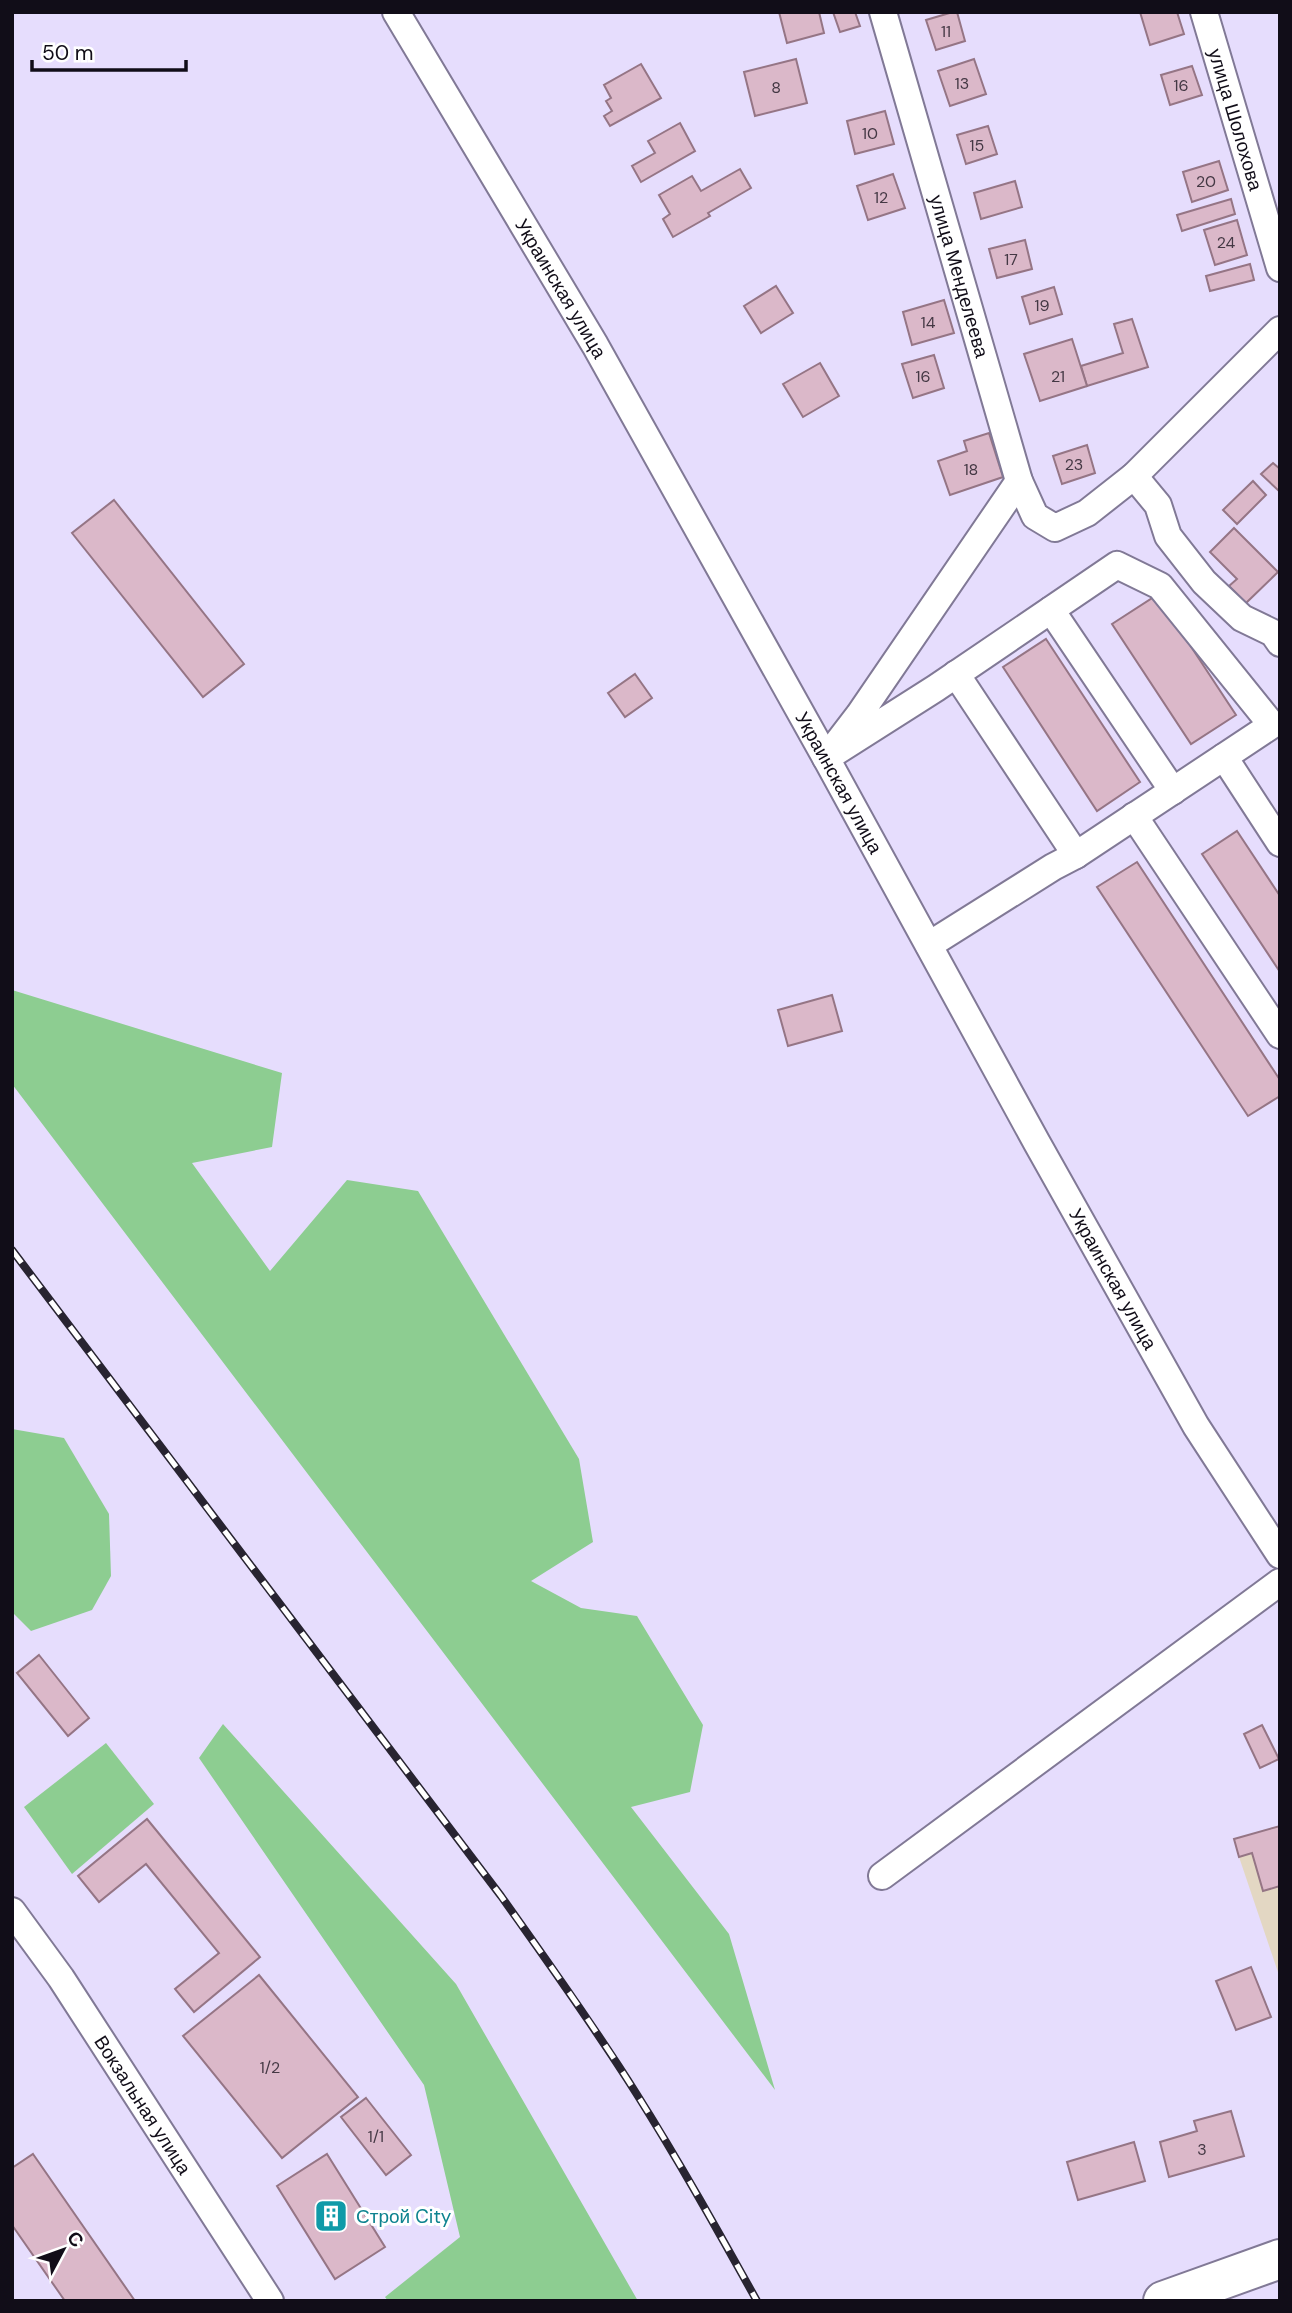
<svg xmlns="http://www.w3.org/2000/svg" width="1292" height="2313" viewBox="0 0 1292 2313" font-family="'DM Sans',sans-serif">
  <rect width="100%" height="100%" fill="#e6ddfd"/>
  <!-- industrial -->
  <path fill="#e3d7c3" d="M 1280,1826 L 1280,1978 L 1239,1857 Z"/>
  <!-- green -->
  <g fill="#8dcd91">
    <path d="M 12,990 L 282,1073 L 272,1147 L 192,1163 L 270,1271 L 347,1180 L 418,1191 L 579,1459 L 593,1542 L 531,1581 L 581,1608 L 637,1616 L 703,1725 L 690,1792 L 631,1807 L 729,1934 L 775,2090 L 12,1084 Z"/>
    <path d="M 12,1429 L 64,1438 L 109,1514 L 111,1576 L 92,1610 L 31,1631 L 12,1612 Z"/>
    <path d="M 223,1724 L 456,1984 L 638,2301 L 388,2301 L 385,2297 L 460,2237 L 424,2085 L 199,1758 Z"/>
    <path d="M 106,1743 L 154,1804 L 72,1874 L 24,1807 Z"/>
  </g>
  <!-- building -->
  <g fill="#dbb8c9" stroke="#957585" stroke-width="2">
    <path d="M 779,12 L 819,12 L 824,33 L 787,43 Z"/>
    <path d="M 833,12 L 855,12 L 860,26 L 840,32 Z"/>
    <path d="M 953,12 L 957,12 L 965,41 L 936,50 L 926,20 Z"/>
    <path d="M 1140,12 L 1177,12 L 1184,34 L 1150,45 Z"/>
    <path d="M 796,59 L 807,103 L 755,116 L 744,72 Z"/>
    <path d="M 974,59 L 986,94 L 950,106 L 938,71 Z"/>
    <path d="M 641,64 L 661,98 L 610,126 L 604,116 L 612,111 L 606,101 L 611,98 L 604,85 Z"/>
    <path d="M 1192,66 L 1202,95 L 1170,105 L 1161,75 Z"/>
    <path d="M 885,111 L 894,144 L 855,154 L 847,121 Z"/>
    <path d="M 680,123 L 695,151 L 641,182 L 632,166 L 655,153 L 648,141 Z"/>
    <path d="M 988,126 L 997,154 L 966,164 L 957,135 Z"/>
    <path d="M 1219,161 L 1228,190 L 1192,202 L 1183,172 Z"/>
    <path d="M 740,169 L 751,188 L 708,213 L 710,216 L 673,237 L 663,219 L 670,214 L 659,195 L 692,176 L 701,191 Z"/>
    <path d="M 893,174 L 905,208 L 868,220 L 857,186 Z"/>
    <path d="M 1015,181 L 1022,207 L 981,219 L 974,193 Z"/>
    <path d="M 1231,199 L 1235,214 L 1182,231 L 1177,215 Z"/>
    <path d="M 1237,220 L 1247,255 L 1215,265 L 1204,230 Z"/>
    <path d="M 1025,240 L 1032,269 L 997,278 L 989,249 Z"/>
    <path d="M 1250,264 L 1254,280 L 1210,291 L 1206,276 Z"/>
    <path d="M 776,286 L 793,313 L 761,333 L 744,306 Z"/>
    <path d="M 1054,287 L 1062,314 L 1030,324 L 1022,297 Z"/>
    <path d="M 944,300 L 954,333 L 912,345 L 903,312 Z"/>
    <path d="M 1132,319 L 1148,367 L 1087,386 L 1081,366 L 1123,353 L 1114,324 Z"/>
    <path d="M 1072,339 L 1087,386 L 1040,401 L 1024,354 Z"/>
    <path d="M 934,355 L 944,388 L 913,398 L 902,364 Z"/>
    <path d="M 820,363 L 839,396 L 803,417 L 783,384 Z"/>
    <path d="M 989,433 L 1003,477 L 950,495 L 938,461 L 967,451 L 964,441 Z"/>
    <path d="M 1087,445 L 1095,473 L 1062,484 L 1053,456 Z"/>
    <path d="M 1273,463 L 1280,469 L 1280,492 L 1261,474 Z"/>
    <path d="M 1253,481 L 1266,495 L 1237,524 L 1223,510 Z"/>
    <path d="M 114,500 L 244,664 L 203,697 L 72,533 Z"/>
    <path d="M 1234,528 L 1278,572 L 1246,603 L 1229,586 L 1237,579 L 1210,552 Z"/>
    <path d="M 1157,595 L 1236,715 L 1191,744 L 1112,624 Z"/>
    <path d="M 1046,639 L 1140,782 L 1097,811 L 1003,667 Z"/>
    <path d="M 635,674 L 652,698 L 625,717 L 608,693 Z"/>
    <path d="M 1237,831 L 1280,896 L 1280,972 L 1202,854 Z"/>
    <path d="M 1137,862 L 1280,1080 L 1280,1096 L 1248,1116 L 1097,887 Z"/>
    <path d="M 832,995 L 842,1031 L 788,1046 L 778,1010 Z"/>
    <path d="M 39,1655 L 89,1718 L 68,1736 L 17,1673 Z"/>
    <path d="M 1262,1725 L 1279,1759 L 1260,1768 L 1244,1734 Z"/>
    <path d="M 147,1819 L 260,1957 L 194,2012 L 175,1989 L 219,1953 L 146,1864 L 99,1902 L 78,1876 Z"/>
    <path d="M 1280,1826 L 1280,1886 L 1263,1891 L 1252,1853 L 1239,1857 L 1234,1839 Z"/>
    <path d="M 1251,1967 L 1271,2017 L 1236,2030 L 1216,1981 Z"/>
    <path d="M 259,1975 L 358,2097 L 282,2158 L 183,2036 Z"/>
    <path d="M 366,2098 L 411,2155 L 386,2175 L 341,2117 Z"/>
    <path d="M 1231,2111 L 1244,2156 L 1169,2177 L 1160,2142 L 1197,2131 L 1194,2121 Z"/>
    <path d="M 1134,2142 L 1145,2181 L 1078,2200 L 1067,2162 Z"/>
    <path d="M 33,2154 L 135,2301 L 65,2301 L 12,2225 L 12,2168 Z"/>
    <path d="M 327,2154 L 385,2247 L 335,2279 L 277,2186 Z"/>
  </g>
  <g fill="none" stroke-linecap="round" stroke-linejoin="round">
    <defs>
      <g id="minor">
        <path id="s1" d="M 396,12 L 595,345 L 826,758 L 1037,1143 L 1196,1426 L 1280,1555"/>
        <path id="s2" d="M 883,12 L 1019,481 L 1035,516 L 1055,528 L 1087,513 L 1134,476 L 1280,330"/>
        <path id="s3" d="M 1204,12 L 1280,268"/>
        <path d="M 1134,476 L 1158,505 L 1168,536 L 1204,582 L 1242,618 L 1273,633 L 1280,643"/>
        <path d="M 1051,610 L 1173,791"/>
        <path d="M 956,674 L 1076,855"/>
        <path d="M 1224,757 L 1280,843"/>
        <path d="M 1134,816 L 1280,1035"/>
        <path d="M 929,945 L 1053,867 L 1076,855 L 1272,725 L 1160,586 L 1117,565 L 936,688 L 826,758 L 859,715 L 1019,481"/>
        <path d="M 882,1876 L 1280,1582"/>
        <path id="s4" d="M 12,1911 L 61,1978 L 270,2301"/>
      </g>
      <path id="highway" d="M 1163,2301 L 1280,2259"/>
    </defs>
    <!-- minor casing -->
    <use href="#minor" stroke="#817996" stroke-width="30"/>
    <!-- highway casing -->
    <use href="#highway" stroke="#817996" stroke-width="42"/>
    <!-- minor -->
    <use href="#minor" stroke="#fff" stroke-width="26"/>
    <!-- highway -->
    <use href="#highway" stroke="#fff" stroke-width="38"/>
    <defs>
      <path id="rail" d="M 12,1250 L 501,1896 C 547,1961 594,2026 636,2093 C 679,2161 718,2231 757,2301"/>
    </defs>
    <!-- rail casing -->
    <use href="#rail" stroke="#282431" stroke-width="8"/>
    <!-- rail -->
    <use href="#rail" stroke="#fff" stroke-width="5" stroke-dasharray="16" stroke-linecap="butt"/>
  </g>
  <!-- icons -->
  <defs>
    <symbol id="building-square" viewBox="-11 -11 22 22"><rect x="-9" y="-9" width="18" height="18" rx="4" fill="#0f9aa8" stroke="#fff"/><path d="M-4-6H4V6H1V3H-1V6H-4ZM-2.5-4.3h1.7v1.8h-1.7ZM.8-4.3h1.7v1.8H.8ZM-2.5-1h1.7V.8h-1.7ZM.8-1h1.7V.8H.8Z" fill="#fff"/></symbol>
  </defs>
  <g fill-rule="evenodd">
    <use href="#building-square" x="312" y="2197" width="38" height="38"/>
  </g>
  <g text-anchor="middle" stroke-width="6" stroke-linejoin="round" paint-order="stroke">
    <!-- number labels -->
    <g font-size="16" fill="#443844">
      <text x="946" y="37">11</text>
      <text x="962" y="89">13</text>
      <text x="1181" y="91">16</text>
      <text x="776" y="93">8</text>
      <text x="870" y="139">10</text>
      <text x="977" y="151">15</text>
      <text x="1206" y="187">20</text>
      <text x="881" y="203">12</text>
      <text x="1226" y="248">24</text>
      <text x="1011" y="265">17</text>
      <text x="1042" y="311">19</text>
      <text x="928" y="328">14</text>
      <text x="923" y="382">16</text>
      <text x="1058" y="382">21</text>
      <text x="1074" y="470">23</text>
      <text x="971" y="475">18</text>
      <text x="270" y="2073">1/2</text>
      <text x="376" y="2142">1/1</text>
      <text x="1202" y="2155">3</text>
    </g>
    <!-- street labels -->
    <g font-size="19" fill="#110d18" stroke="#fff">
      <text dy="7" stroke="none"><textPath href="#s3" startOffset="112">улица Шолохова</textPath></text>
      <text dy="7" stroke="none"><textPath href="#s2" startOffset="275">улица Менделеева</textPath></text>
      <text dy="7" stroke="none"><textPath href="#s1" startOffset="322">Украинская улица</textPath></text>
      <text dy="7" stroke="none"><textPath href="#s1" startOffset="889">Украинская улица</textPath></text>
      <text dy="7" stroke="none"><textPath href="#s1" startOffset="1456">Украинская улица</textPath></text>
      <text dy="7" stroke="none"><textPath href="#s4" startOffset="234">Вокзальная улица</textPath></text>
    </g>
    <!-- culture labels -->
    <g font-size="19" fill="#0d838f" stroke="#fff" text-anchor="start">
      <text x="356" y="2223">Строй City</text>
    </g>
  </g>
  <!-- border -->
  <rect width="1292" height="2313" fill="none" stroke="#110d18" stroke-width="28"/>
  <!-- north arrow -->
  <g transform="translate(63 2250) rotate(49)" stroke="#ffffff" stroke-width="5" paint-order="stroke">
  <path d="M0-5L12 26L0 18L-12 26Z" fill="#110d18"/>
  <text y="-10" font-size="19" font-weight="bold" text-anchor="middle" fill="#110d18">С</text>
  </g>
  <!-- scale -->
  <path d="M32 60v10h154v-10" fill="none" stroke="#110d18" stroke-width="3.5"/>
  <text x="42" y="60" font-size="21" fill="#110d18" stroke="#ffffff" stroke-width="5" paint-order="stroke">50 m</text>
</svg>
